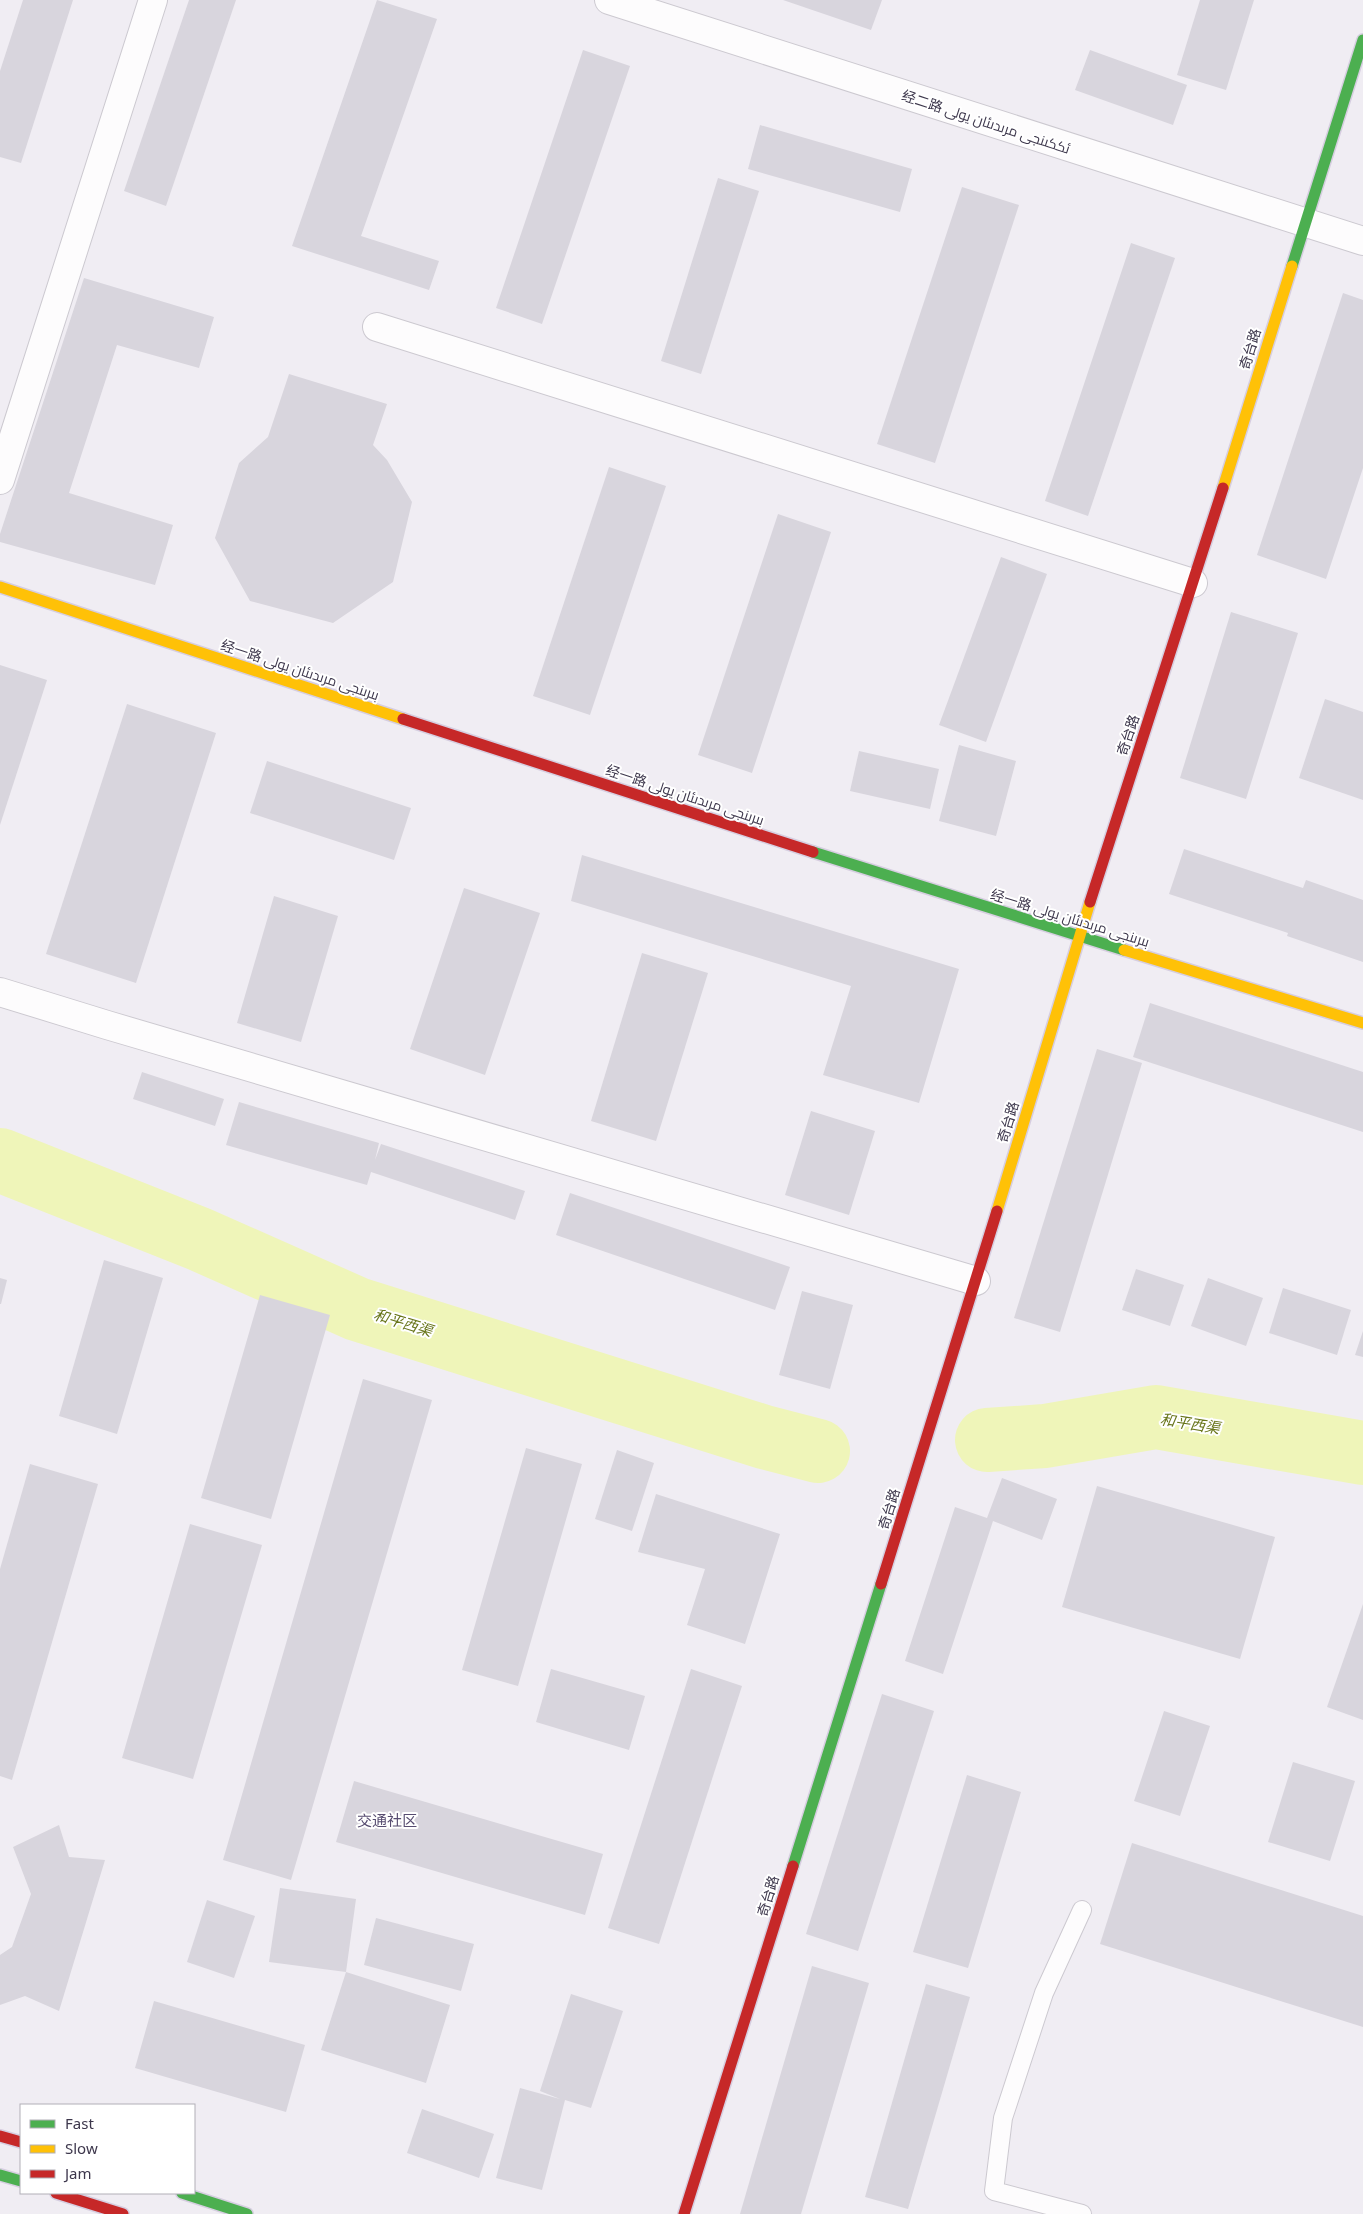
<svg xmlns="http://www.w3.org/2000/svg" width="1363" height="2214" viewBox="0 0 1363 2214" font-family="'Noto Sans',Cairo,'Noto Sans SC',sans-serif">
  <rect width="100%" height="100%" fill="#f0edf3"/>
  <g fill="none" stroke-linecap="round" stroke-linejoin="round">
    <!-- river -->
    <g stroke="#eff5b9" stroke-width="64">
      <path d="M 0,1160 L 199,1239 L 357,1309 L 764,1437 L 818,1451"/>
      <path d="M 987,1440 L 1045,1436 L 1156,1417 L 1363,1453"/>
    </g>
  </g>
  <!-- building -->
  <g fill="#d8d5dd">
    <path d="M 23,0 L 73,0 L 21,163 L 0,157 L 0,71 Z"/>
    <path d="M 189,0 L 236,0 L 166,206 L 124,191 Z"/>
    <path d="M 377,0 L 437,19 L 361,236 L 439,261 L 429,290 L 292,246 Z"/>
    <path d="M 783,0 L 882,0 L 871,30 Z"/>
    <path d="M 1200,0 L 1254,0 L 1226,90 L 1177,75 Z"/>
    <path d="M 583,50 L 630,66 L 542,324 L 496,308 Z"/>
    <path d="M 1090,50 L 1187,85 L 1173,125 L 1075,90 Z"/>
    <path d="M 760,125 L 912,169 L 900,212 L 748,169 Z"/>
    <path d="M 718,178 L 759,191 L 701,374 L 661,361 Z"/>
    <path d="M 962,187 L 1019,205 L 935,463 L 877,444 Z"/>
    <path d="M 1131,243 L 1175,258 L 1088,516 L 1045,501 Z"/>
    <path d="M 84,278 L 214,317 L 199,368 L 117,345 L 69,493 L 173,525 L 155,585 L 0,542 L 0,534 Z"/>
    <path d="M 1343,293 L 1363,300 L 1363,468 L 1326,579 L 1257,555 Z"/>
    <path d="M 289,374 L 387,404 L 373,445 L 387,460 L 412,502 L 393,582 L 333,623 L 250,601 L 215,538 L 239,463 L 268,437 Z"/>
    <path d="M 609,467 L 666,486 L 590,715 L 533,696 Z"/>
    <path d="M 778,514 L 831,532 L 752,773 L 698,755 Z"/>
    <path d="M 1001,557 L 1047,574 L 986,742 L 939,725 Z"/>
    <path d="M 1231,612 L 1298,633 L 1246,799 L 1180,778 Z"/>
    <path d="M 0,665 L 47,680 L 0,825 Z"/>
    <path d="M 1325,699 L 1363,712 L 1363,800 L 1299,778 Z"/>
    <path d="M 127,704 L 216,733 L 136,983 L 46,954 Z"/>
    <path d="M 959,745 L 1016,761 L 996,836 L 939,821 Z"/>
    <path d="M 859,751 L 939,769 L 930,809 L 850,791 Z"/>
    <path d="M 267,761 L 411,808 L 394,860 L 250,813 Z"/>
    <path d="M 1184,849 L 1303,888 L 1306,880 L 1363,900 L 1363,962 L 1287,936 L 1288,933 L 1169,894 Z"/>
    <path d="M 582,855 L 959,969 L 919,1103 L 823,1075 L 851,986 L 571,901 Z"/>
    <path d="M 464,888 L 540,913 L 485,1075 L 410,1049 Z"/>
    <path d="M 274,896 L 338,916 L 301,1042 L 237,1023 Z"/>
    <path d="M 642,953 L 708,973 L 656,1141 L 591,1121 Z"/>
    <path d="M 1150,1003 L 1363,1072 L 1363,1132 L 1133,1057 Z"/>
    <path d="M 1097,1049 L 1142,1063 L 1060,1332 L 1014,1318 Z"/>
    <path d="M 142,1072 L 224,1099 L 215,1126 L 133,1099 Z"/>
    <path d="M 239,1102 L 379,1143 L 375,1160 L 381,1144 L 525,1191 L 515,1220 L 371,1172 L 367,1185 L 226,1145 Z"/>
    <path d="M 811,1111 L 875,1131 L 849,1215 L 785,1195 Z"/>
    <path d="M 570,1193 L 790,1267 L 775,1310 L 556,1235 Z"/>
    <path d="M 104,1260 L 163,1278 L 117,1434 L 59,1416 Z"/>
    <path d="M 1136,1269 L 1184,1285 L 1170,1326 L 1122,1310 Z"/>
    <path d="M 0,1278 L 7,1280 L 1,1304 L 0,1304 Z"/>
    <path d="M 1208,1278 L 1263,1298 L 1246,1346 L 1191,1326 Z"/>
    <path d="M 1283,1288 L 1351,1310 L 1337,1355 L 1269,1333 Z"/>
    <path d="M 802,1291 L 853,1305 L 830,1389 L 779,1375 Z"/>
    <path d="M 260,1295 L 330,1315 L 271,1519 L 201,1498 Z"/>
    <path d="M 1363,1331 L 1363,1357 L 1355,1355 Z"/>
    <path d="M 363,1379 L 432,1400 L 291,1880 L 223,1860 Z"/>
    <path d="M 526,1448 L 582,1464 L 518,1686 L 462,1670 Z"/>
    <path d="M 617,1450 L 654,1463 L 632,1531 L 595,1519 Z"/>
    <path d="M 30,1464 L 98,1484 L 12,1780 L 0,1776 L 0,1569 Z"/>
    <path d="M 1002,1478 L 1057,1499 L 1042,1540 L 993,1521 L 943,1674 L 905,1661 L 955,1507 L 987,1518 Z"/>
    <path d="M 1097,1486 L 1275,1537 L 1240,1659 L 1062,1607 Z"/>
    <path d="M 656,1494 L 780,1534 L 745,1644 L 687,1625 L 705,1569 L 638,1552 Z"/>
    <path d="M 190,1524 L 262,1545 L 193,1779 L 122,1758 Z"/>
    <path d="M 1363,1604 L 1363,1720 L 1327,1707 Z"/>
    <path d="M 551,1669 L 645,1696 L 629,1750 L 536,1722 Z"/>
    <path d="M 691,1669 L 742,1686 L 659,1944 L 608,1928 Z"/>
    <path d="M 882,1694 L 934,1711 L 858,1951 L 806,1934 Z"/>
    <path d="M 1164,1711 L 1210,1726 L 1180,1816 L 1134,1801 Z"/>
    <path d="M 1293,1762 L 1355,1781 L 1330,1861 L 1268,1842 Z"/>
    <path d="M 967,1775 L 1021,1792 L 968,1968 L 913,1952 Z"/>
    <path d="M 354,1781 L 603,1854 L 585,1915 L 336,1842 Z"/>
    <path d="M 59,1825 L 69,1857 L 105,1860 L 59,2011 L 25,1996 L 0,2005 L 0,1955 L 12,1947 L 31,1894 L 13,1847 Z"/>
    <path d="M 1132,1843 L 1363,1916 L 1363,2027 L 1100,1944 Z"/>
    <path d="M 280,1888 L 356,1899 L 346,1972 L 450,2005 L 426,2083 L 321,2050 L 346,1972 L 269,1962 Z"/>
    <path d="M 207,1900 L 255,1916 L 234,1978 L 187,1962 Z"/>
    <path d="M 376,1918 L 474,1944 L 461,1991 L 364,1965 Z"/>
    <path d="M 812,1966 L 869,1983 L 801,2214 L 740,2214 Z"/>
    <path d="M 926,1984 L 970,1997 L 908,2209 L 865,2197 Z"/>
    <path d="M 571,1994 L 623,2011 L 591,2108 L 565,2100 L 542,2190 L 496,2178 L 520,2088 L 560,2099 L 540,2091 Z"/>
    <path d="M 154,2001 L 305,2045 L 286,2112 L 135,2068 Z"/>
    <path d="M 422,2109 L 494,2134 L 479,2178 L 407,2153 Z"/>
  </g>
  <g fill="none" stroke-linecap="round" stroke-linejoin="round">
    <defs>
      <path id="lane" d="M 1082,2214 L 994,2191 L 1003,2118 L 1044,1993 L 1082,1910"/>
      <g id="street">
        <path d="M 609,0 L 1363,241"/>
        <path d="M 377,327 L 1193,583"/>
        <path d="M 0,480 L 153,0"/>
        <path d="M 0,992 L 107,1025 L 976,1281"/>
      </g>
      <g id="fast">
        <path d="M 1292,266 L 1363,40"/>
        <path d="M 813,852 L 1124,950"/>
        <path d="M 793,1866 L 881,1584"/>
        <path d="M 0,2175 L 21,2181"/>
        <path d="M 182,2193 L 247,2214"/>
      </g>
      <g id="slow">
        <path d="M 1223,488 L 1292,266"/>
        <path d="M 0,587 L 403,719"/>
        <path d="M 1124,950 L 1363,1023"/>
        <path d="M 997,1211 L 1090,902"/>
      </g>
      <g id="jam">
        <path d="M 403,719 L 813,852"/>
        <path d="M 1090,902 L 1223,488"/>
        <path d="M 881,1584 L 997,1211"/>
        <path d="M 0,2136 L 21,2142"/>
        <path d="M 56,2193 L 123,2214"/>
        <path d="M 684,2214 L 793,1866"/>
      </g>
    </defs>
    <!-- lane casing -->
    <use href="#lane" stroke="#ccc9d0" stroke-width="20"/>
    <!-- street casing -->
    <use href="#street" stroke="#ccc9d0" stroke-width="30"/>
    <!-- fast casing -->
    <use href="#fast" stroke="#d6cee0" stroke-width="14"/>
    <!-- slow casing -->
    <use href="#slow" stroke="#d6cee0" stroke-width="14"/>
    <!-- jam casing -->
    <use href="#jam" stroke="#d6cee0" stroke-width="14"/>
    <!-- lane -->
    <use href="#lane" stroke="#fdfcfd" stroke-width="18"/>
    <!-- street -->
    <use href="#street" stroke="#fdfcfd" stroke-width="28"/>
    <!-- fast -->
    <use href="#fast" stroke="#4caf50" stroke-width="11"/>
    <!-- slow -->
    <use href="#slow" stroke="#ffc107" stroke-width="11"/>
    <!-- jam -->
    <use href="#jam" stroke="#c62828" stroke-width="11"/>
  </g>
  <g text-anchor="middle" stroke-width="4" stroke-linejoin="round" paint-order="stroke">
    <!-- street labels -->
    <g font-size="14" fill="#3d374c" stroke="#fff">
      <text transform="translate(986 122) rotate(18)" y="5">经二路 ئككىنجى مرىدىئان يولى</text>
      <text transform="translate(1250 349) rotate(-73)" y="5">奇台路</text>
      <text transform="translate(300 670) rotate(18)" y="5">经一路 بىرىنجى مرىدىئان يولى</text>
      <text transform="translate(1128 735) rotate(-72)" y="5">奇台路</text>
      <text transform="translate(685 795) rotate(18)" y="5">经一路 بىرىنجى مرىدىئان يولى</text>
      <text transform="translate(1070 918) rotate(17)" y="5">经一路 بىرىنجى مرىدىئان يولى</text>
      <text transform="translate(1008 1122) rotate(-73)" y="5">奇台路</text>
      <text transform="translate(889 1509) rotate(-73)" y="5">奇台路</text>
      <text transform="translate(768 1896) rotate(-73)" y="5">奇台路</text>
    </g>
    <!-- water labels -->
    <g font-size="15" font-style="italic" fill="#68751a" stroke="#fff">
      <text transform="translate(403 1323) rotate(17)" y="5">和平西渠</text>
      <text transform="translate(1190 1424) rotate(9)" y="5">和平西渠</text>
    </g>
    <!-- neighbourhood labels -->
    <g font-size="15" fill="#574c70" stroke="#fff">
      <text x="387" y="1826">交通社区</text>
    </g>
  </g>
  <!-- legend -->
  <rect x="20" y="2104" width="175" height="90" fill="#ffffff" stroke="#b1afb7"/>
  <rect x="30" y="2120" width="25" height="8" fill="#4caf50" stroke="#b1afb7"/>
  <text x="65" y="2129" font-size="15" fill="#3d374c">Fast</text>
  <rect x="30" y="2145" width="25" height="8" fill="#ffc107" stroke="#b1afb7"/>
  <text x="65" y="2154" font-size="15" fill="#3d374c">Slow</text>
  <rect x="30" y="2170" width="25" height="8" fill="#c62828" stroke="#b1afb7"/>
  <text x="65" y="2179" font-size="15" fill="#3d374c">Jam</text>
</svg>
